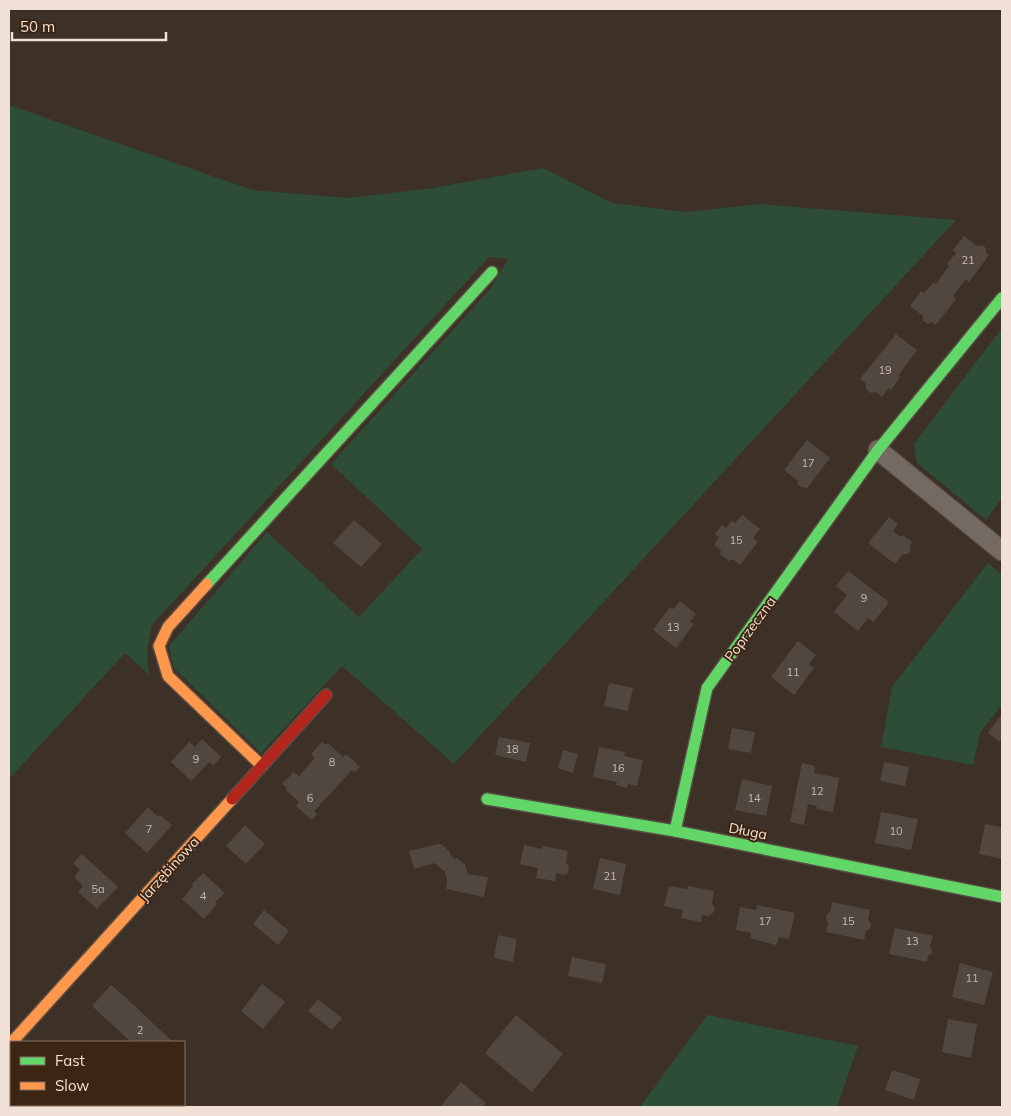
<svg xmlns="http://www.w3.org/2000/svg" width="1011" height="1116" viewBox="0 0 1011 1116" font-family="Mulish,sans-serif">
  <rect width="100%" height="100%" fill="#3d3027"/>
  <!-- green -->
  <g fill="#2d4d37">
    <path d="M 9,105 L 252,190 L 349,198 L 433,188 L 543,168 L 612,203 L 686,212 L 760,204 L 956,220 L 454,764 L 342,666 L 261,753 L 174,668 L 169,646 L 267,532 L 359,617 L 422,549 L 331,464 L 491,288 L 508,259 L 489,257 L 152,625 L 147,651 L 149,675 L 125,653 L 9,779 Z"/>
    <path d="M 1002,328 L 1002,498 L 986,520 L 917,463 L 914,444 Z"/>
    <path d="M 988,563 L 1002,575 L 1002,704 L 980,733 L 973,765 L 881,747 L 892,687 Z"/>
    <path d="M 707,1015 L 858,1046 L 837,1107 L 640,1107 Z"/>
  </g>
  <!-- building -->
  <g fill="#51473e">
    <path d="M 964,236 L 977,246 L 982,245 L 986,248 L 986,253 L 989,255 L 969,282 L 966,279 L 959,288 L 953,296 L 956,299 L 936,325 L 932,322 L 927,324 L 923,320 L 923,316 L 910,306 L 921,291 L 924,293 L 934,282 L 936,284 L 949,266 L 947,264 L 956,253 L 953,250 Z"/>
    <path d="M 896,334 L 917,350 L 898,376 L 900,377 L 891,390 L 889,388 L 882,397 L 876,392 L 871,393 L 866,389 L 866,384 L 860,379 Z"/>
    <path d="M 807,440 L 830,458 L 807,488 L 801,487 L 798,485 L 797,480 L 784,470 Z"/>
    <path d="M 742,515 L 760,529 L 753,538 L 758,542 L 740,565 L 733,559 L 729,561 L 720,554 L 721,550 L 714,545 L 719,537 L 715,534 L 722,525 L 726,528 L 732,521 L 735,523 Z"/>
    <path d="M 889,517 L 898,524 L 893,531 L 901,537 L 903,535 L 912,542 L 910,545 L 911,550 L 908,554 L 903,554 L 895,564 L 868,543 Z"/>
    <path d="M 354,520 L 382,544 L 361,567 L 333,543 Z"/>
    <path d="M 848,571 L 889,602 L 874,622 L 868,618 L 858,631 L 834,612 L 847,595 L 836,586 Z"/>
    <path d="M 680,601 L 696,614 L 690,622 L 694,624 L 676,648 L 653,630 L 670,607 L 674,609 Z"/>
    <path d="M 798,641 L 816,655 L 809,664 L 814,668 L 794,695 L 771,677 Z"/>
    <path d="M 609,683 L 633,688 L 628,711 L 604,706 Z"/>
    <path d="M 1002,714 L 1002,739 L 1000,742 L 988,733 Z"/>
    <path d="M 732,728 L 755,732 L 751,753 L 728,749 Z"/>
    <path d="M 499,737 L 530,743 L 526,762 L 495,755 Z"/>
    <path d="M 202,739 L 221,757 L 213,765 L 209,762 L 191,781 L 171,762 L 189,742 L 195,747 Z"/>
    <path d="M 322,742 L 326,745 L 328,743 L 343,757 L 346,754 L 360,767 L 355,772 L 352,770 L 331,793 L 314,811 L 317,814 L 312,820 L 296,806 L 299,802 L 286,790 L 287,788 L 282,784 L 294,772 L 299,776 L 315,758 L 311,754 Z"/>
    <path d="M 599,747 L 625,752 L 624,756 L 643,760 L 637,786 L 628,784 L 627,788 L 616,785 L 617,782 L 593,777 Z"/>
    <path d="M 563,750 L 578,754 L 573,773 L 558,768 Z"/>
    <path d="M 884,762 L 909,767 L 905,786 L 880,781 Z"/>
    <path d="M 802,763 L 815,766 L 814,773 L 839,778 L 833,812 L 816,809 L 817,806 L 808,804 L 804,825 L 790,822 Z"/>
    <path d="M 742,779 L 772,786 L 766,816 L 735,810 Z"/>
    <path d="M 148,807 L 158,817 L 160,815 L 172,825 L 147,853 L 125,833 Z"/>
    <path d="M 881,812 L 918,819 L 911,850 L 875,843 Z"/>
    <path d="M 985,824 L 1002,827 L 1002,859 L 979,854 Z"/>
    <path d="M 245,825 L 265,844 L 246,864 L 226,846 Z"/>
    <path d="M 438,844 L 441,844 L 450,852 L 450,854 L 454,859 L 457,858 L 465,865 L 468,874 L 488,877 L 484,897 L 446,889 L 447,880 L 445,872 L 435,863 L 414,869 L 409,851 Z"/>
    <path d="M 524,845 L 542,849 L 543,846 L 568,851 L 566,863 L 569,866 L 568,873 L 564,875 L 556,873 L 555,881 L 536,878 L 538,868 L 520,864 Z"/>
    <path d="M 82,854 L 118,887 L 97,909 L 78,892 L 83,886 L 74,877 L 80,870 L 73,863 Z"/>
    <path d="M 600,858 L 626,864 L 620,895 L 593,889 Z"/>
    <path d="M 203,873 L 225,893 L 215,902 L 217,904 L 204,919 L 182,899 L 193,886 L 192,884 Z"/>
    <path d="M 669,886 L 687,889 L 688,886 L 714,891 L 712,904 L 715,908 L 713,913 L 709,916 L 702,915 L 701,922 L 681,918 L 683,910 L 664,906 Z"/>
    <path d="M 832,902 L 870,910 L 868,920 L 871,923 L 870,929 L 866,931 L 864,940 L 826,932 L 828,923 L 826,919 L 827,914 L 830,912 Z"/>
    <path d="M 757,905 L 795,913 L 789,939 L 779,937 L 777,943 L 775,945 L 750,938 L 751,933 L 736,930 L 740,907 L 756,910 Z"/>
    <path d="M 264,910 L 289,931 L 278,945 L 253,924 Z"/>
    <path d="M 895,928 L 933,936 L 930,946 L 932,950 L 932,954 L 928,956 L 927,962 L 889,954 Z"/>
    <path d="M 498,935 L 517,939 L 513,962 L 494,958 Z"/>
    <path d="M 572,957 L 606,964 L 602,983 L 568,976 Z"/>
    <path d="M 960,963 L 993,972 L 984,1005 L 952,997 Z"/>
    <path d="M 262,984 L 285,1002 L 263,1029 L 241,1011 Z"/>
    <path d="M 111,985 L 125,997 L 173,1042 L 131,1042 L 92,1006 Z"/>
    <path d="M 318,999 L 342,1018 L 332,1030 L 308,1011 Z"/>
    <path d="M 516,1015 L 563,1054 L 532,1092 L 485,1053 Z"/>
    <path d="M 948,1019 L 977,1024 L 971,1058 L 942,1052 Z"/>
    <path d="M 892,1070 L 920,1079 L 914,1100 L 885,1090 Z"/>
    <path d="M 461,1082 L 486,1103 L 483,1107 L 440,1107 Z"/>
  </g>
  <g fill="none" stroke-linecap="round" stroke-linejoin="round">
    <defs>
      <path id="street" d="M 878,450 L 1002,551"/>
      <g id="fast">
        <path d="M 207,584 L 492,272"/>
        <path d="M 487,799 L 675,831 L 1002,897"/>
        <path d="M 675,831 L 707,688 L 878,450 L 1002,298"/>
      </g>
      <g id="slow">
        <path d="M 207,584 L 168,627 L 159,646 L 168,676 L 262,766"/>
        <path d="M 12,1042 L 232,799"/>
      </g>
      <path id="jam" d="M 232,799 L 326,695"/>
    </defs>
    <!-- street casing -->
    <use href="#street" stroke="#584d44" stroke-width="21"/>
    <!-- fast casing -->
    <use href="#fast" stroke="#584d44" stroke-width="14"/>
    <!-- slow casing -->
    <use href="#slow" stroke="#584d44" stroke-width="14"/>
    <!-- jam casing -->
    <use href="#jam" stroke="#584d44" stroke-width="14"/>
    <!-- street -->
    <use href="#street" stroke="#746a62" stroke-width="19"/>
    <!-- fast -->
    <use href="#fast" stroke="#63d668" stroke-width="11"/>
    <!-- slow -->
    <use href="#slow" stroke="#ff974d" stroke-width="11"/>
    <!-- jam -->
    <use href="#jam" stroke="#b3261e" stroke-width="11"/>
  </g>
  <g text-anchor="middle" stroke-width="4" stroke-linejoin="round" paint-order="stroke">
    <!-- number labels -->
    <g font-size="11" fill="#c8baaf">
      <text x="968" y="264">21</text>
      <text x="885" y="374">19</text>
      <text x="808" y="467">17</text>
      <text x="736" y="544">15</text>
      <text x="864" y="602">9</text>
      <text x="673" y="631">13</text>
      <text x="793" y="676">11</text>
      <text x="512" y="753">18</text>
      <text x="196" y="763">9</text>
      <text x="332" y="766">8</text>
      <text x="618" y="772">16</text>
      <text x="817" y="795">12</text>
      <text x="310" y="802">6</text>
      <text x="754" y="802">14</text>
      <text x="149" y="833">7</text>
      <text x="896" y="835">10</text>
      <text x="610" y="880">21</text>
      <text x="98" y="893">5a</text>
      <text x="203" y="900">4</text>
      <text x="765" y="925">17</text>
      <text x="848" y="925">15</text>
      <text x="912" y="945">13</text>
      <text x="972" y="982">11</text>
      <text x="140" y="1034">2</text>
    </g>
    <!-- street labels -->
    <g font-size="14" fill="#f0e0d5" stroke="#3d2513">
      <text transform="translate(750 629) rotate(-54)" y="5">Poprzeczna</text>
      <text transform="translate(748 831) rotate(11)" y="5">Długa</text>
      <text transform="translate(169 869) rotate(-48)" y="5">Jarzębinowa</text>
    </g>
  </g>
  <!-- border -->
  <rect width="1011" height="1116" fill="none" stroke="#f0e0d5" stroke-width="20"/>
  <!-- legend -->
  <rect x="10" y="1041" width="175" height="65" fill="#3d2513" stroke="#857061"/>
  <rect x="20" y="1057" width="25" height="8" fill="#63d668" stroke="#857061"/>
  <text x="55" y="1066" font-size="15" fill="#f0e0d5">Fast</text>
  <rect x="20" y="1082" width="25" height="8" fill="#ff974d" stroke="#857061"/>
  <text x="55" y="1091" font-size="15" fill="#f0e0d5">Slow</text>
  <!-- scale -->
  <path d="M12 32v8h154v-8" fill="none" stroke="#f0e0d5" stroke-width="2.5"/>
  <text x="20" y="32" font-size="15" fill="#f0e0d5" stroke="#3d2513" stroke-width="4" paint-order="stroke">50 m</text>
</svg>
